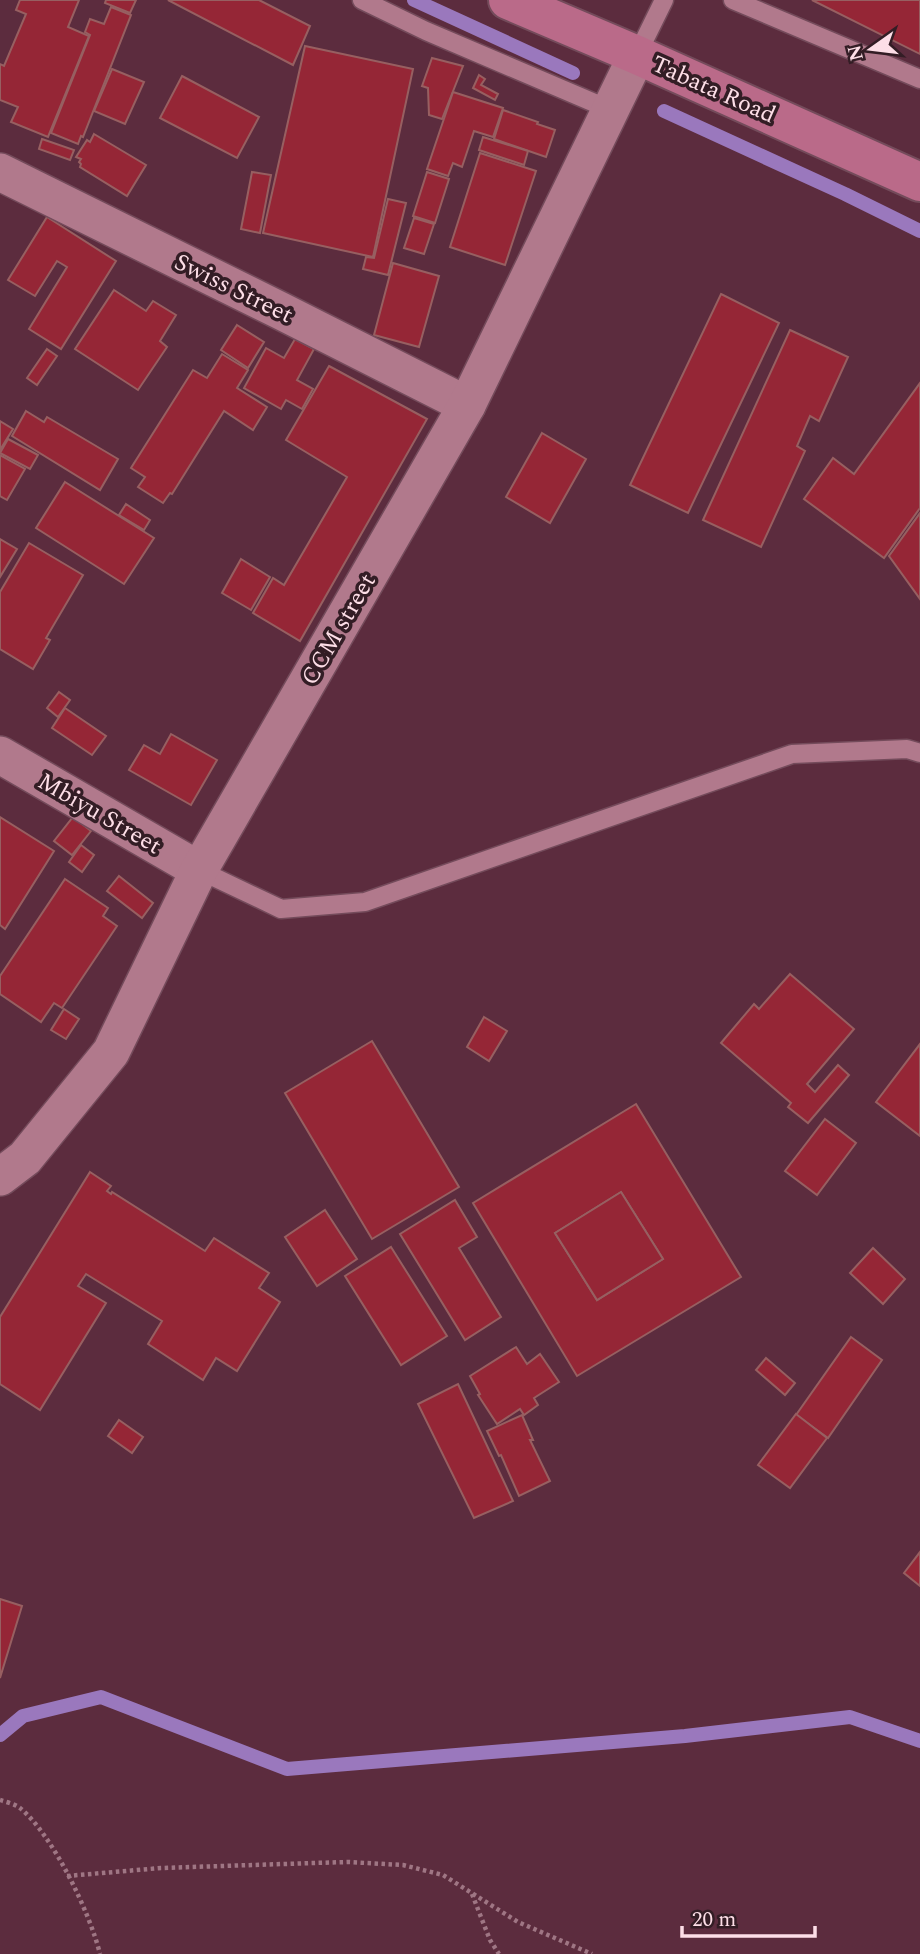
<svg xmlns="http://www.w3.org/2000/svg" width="920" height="1954" viewBox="0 0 920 1954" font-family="Spectral,serif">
  <rect width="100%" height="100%" fill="#5c2c3e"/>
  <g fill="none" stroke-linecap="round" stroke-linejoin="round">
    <!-- stream -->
    <g stroke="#9a78bd" stroke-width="14">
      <path d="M 414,0 L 573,73"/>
      <path d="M 664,111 L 845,194 L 920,231"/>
      <path d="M 0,1735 L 23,1716 L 101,1697 L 287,1769 L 685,1736 L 850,1717 L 920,1741"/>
    </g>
  </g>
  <!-- building -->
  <g fill="#952636" stroke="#975f61" stroke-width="2" fill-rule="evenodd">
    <path d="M 20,0 L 79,0 L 68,27 L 89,36 L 48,137 L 11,122 L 18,107 L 0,100 L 0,64 L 4,66 L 26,14 L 16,10 Z"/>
    <path d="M 106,0 L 136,0 L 130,13 L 105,3 Z"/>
    <path d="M 168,0 L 259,0 L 310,26 L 293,65 Z"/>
    <path d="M 812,0 L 920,0 L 920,54 Z"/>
    <path d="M 111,7 L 131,15 L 83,137 L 81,136 L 78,144 L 51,133 L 90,35 L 85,32 L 90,19 L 104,24 Z"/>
    <path d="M 305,46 L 413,69 L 373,257 L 263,233 Z"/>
    <path d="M 432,58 L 463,66 L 442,119 L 429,115 L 428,88 L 422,86 Z"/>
    <path d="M 112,69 L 144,82 L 125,124 L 94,111 Z"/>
    <path d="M 479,75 L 485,79 L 481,85 L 498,94 L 495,100 L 473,88 Z"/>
    <path d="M 182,76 L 259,117 L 237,158 L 160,118 Z"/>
    <path d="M 453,92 L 503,108 L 493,137 L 474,131 L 462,167 L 453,163 L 448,176 L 427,169 Z"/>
    <path d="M 503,110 L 538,122 L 537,124 L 555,130 L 546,157 L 494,139 Z"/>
    <path d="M 94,134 L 146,165 L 127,196 L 80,167 L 81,164 L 79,162 L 81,159 L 76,157 L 87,140 L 90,142 Z"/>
    <path d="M 483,137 L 528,151 L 524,165 L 479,150 Z"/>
    <path d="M 42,139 L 74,150 L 70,160 L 39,149 Z"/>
    <path d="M 480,153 L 536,171 L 505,265 L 450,247 Z"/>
    <path d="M 252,172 L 271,175 L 260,233 L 241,229 Z"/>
    <path d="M 427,172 L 449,179 L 435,223 L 413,216 Z"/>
    <path d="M 388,199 L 406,203 L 388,275 L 363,269 L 366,257 L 374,258 Z"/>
    <path d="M 47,217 L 116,261 L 61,349 L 29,329 L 67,267 L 57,261 L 35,296 L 8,280 Z"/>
    <path d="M 414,218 L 434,224 L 424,254 L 404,248 Z"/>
    <path d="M 393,263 L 439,276 L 419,347 L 374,335 Z"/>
    <path d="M 114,290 L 146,311 L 153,301 L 176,315 L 160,341 L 167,347 L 138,390 L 75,349 Z"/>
    <path d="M 721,294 L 779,323 L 688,513 L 630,485 Z"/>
    <path d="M 237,325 L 264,342 L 248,368 L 221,350 Z"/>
    <path d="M 790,330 L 848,357 L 819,421 L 810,416 L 797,446 L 805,451 L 761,547 L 703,520 Z"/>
    <path d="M 295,339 L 314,349 L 297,380 L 313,389 L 302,409 L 286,400 L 281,409 L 244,388 L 266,348 L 284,358 Z"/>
    <path d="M 47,349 L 57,356 L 37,385 L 27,378 Z"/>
    <path d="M 222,354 L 248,370 L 237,388 L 267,407 L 253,430 L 224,411 L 172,494 L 170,493 L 163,503 L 138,487 L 145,477 L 131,468 L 193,370 L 207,378 Z"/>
    <path d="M 329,366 L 427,419 L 300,641 L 253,613 L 273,578 L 284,585 L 347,477 L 286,440 Z"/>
    <path d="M 920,383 L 920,508 L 884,558 L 804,499 L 833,458 L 854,474 Z"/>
    <path d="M 26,411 L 44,422 L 47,417 L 118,459 L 100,490 L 12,436 Z"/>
    <path d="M 0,421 L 13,429 L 0,450 Z"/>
    <path d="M 542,433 L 586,459 L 550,523 L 506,497 Z"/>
    <path d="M 8,439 L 38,455 L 30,469 L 0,453 Z"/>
    <path d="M 0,455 L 25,469 L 7,500 L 0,496 Z"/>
    <path d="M 65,482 L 154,538 L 124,584 L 36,528 Z"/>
    <path d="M 126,504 L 150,520 L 144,530 L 119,515 Z"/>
    <path d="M 920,513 L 920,599 L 889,556 Z"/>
    <path d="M 0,539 L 17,549 L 0,577 Z"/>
    <path d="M 29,543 L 83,575 L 46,638 L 50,640 L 33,669 L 0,649 L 0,592 Z"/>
    <path d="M 241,559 L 270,577 L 251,610 L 222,593 Z"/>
    <path d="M 59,692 L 70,700 L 58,717 L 47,708 Z"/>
    <path d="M 65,708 L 106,736 L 92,755 L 52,728 Z"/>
    <path d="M 171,734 L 217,760 L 191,805 L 129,770 L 144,745 L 160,754 Z"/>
    <path d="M 0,817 L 54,851 L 5,929 L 0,925 Z"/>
    <path d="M 73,817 L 91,831 L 72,855 L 54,841 Z"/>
    <path d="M 81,845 L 94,855 L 82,872 L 69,862 Z"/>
    <path d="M 119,876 L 153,903 L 142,918 L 107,891 Z"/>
    <path d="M 65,879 L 108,908 L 103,916 L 117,926 L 62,1008 L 54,1003 L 41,1022 L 0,994 L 0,976 Z"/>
    <path d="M 790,974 L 854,1029 L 807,1084 L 815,1092 L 838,1065 L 849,1075 L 808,1123 L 788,1107 L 791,1103 L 721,1043 L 754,1004 L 759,1009 Z"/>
    <path d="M 64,1009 L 79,1019 L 66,1039 L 51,1030 Z"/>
    <path d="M 484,1017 L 507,1031 L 489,1061 L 467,1047 Z"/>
    <path d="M 372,1041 L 459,1187 L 372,1239 L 285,1093 Z"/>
    <path d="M 920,1044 L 920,1136 L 876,1102 Z"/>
    <path d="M 636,1104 L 741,1277 L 577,1376 L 473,1203 ZM 621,1192 L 663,1259 L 597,1300 L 555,1233 Z"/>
    <path d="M 825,1119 L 856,1143 L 817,1195 L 785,1171 Z"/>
    <path d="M 90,1172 L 111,1186 L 107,1191 L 111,1194 L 112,1192 L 205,1251 L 214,1238 L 269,1273 L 259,1288 L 280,1302 L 237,1371 L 216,1358 L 203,1380 L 148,1344 L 162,1321 L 86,1274 L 78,1286 L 106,1303 L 40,1410 L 0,1384 L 0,1317 Z"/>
    <path d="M 621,1192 L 663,1259 L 597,1300 L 555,1233 Z"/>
    <path d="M 455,1200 L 477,1237 L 459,1248 L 501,1317 L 465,1340 L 400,1234 Z"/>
    <path d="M 325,1210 L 357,1259 L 317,1286 L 285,1237 Z"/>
    <path d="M 391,1247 L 447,1336 L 401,1365 L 345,1276 Z"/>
    <path d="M 873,1248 L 905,1279 L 883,1304 L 850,1273 Z"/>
    <path d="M 851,1337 L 882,1360 L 828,1438 L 796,1415 Z"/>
    <path d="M 516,1347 L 527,1364 L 540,1354 L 559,1382 L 534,1398 L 538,1405 L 524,1415 L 520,1409 L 497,1424 L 478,1395 L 480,1394 L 470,1376 Z"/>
    <path d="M 766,1358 L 795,1383 L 785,1395 L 756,1370 Z"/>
    <path d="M 458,1384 L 513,1501 L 474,1518 L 418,1404 Z"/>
    <path d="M 796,1414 L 827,1438 L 790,1488 L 758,1465 Z"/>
    <path d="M 522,1415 L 533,1440 L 530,1440 L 550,1481 L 519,1496 L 501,1455 L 499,1456 L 487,1431 Z"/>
    <path d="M 119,1420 L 143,1437 L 132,1453 L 108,1436 Z"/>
    <path d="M 920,1552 L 920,1586 L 904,1573 Z"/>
    <path d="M 0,1599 L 22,1606 L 0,1678 Z"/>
  </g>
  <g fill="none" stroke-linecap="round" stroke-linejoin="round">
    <defs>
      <g id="service">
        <path d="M 362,0 L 426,31 L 611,110"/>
        <path d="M 733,0 L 920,79"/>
        <path d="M 637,55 L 664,0"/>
        <path d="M 199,870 L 281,909 L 365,902 L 792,754 L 907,749 L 920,753"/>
      </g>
      <g id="minor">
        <path d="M 0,172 L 281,311 L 467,405"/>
        <path d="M 0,755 L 199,870"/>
        <path d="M 0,1177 L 25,1158 L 111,1052 L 199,870 L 467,405 L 637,55"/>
      </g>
      <path id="secondary" d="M 508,0 L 637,55 L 920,182"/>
    </defs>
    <!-- service casing -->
    <use href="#service" stroke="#744b5b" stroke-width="21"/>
    <!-- minor casing -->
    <use href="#minor" stroke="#744b5b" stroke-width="40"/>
    <!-- secondary casing -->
    <use href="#secondary" stroke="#744b5b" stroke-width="42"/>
    <!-- path -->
    <g stroke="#9f7684" stroke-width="4.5" stroke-dasharray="3.5 3.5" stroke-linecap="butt">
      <path d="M 0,1800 C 6,1802 15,1804 20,1808 C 53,1835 90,1913 100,1954"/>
      <path d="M 67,1876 L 161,1868 L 314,1863 L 348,1862 L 403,1865 L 443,1875 L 518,1922 L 592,1954"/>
      <path d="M 472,1894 L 490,1940 L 499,1954"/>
    </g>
    <!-- service -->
    <use href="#service" stroke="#b1798c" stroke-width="18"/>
    <!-- minor -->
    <use href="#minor" stroke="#b1798c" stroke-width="37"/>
    <!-- secondary -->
    <use href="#secondary" stroke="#ba6a89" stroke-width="38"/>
  </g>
  <g text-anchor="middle" stroke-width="7" stroke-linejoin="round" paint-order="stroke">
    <!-- street labels -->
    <g font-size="24" fill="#fddee7" stroke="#331d25">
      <text transform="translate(714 89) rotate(24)" y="8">Tabata Road</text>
      <text transform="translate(234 288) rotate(26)" y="8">Swiss Street</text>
      <text transform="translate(338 629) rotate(-60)" y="8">CCM street</text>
      <text transform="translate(100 813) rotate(30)" y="8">Mbiyu Street</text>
    </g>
  </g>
  <!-- north arrow -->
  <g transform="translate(871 49) rotate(256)" stroke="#331d25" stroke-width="5" paint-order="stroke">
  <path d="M0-5L12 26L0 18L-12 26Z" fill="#fddee7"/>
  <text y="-10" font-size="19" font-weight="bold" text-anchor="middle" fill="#fddee7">N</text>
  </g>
  <!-- scale -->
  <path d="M682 1926v10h133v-10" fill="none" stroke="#fddee7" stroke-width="3.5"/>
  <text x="692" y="1926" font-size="21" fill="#fddee7" stroke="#331d25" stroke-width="5" paint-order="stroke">20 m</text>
</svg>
